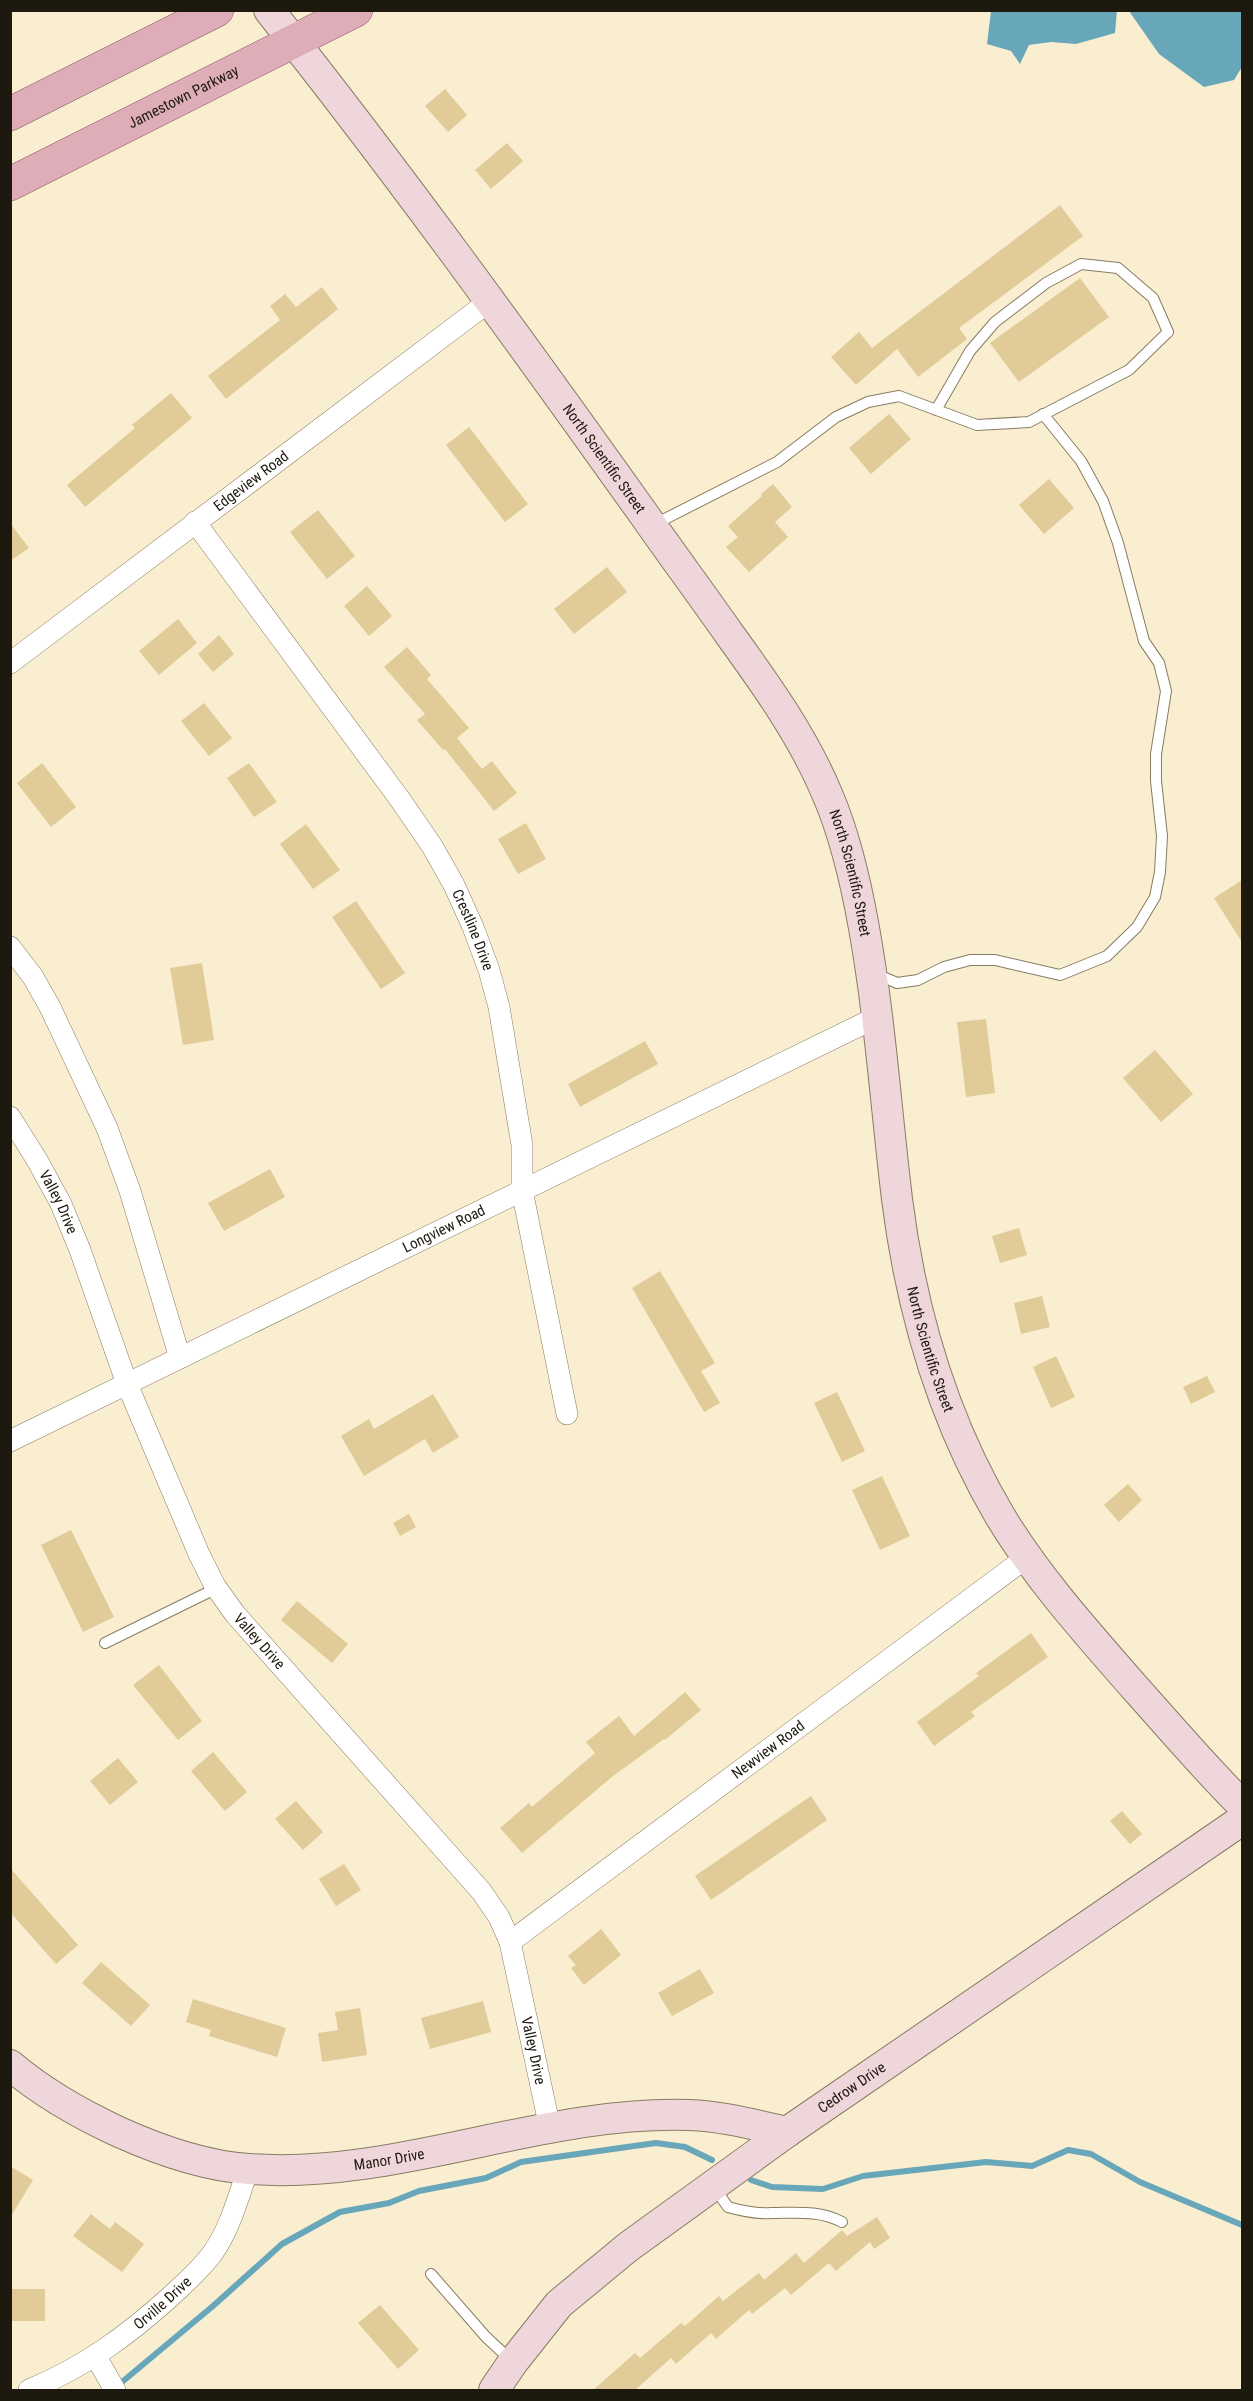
<svg xmlns="http://www.w3.org/2000/svg" width="1253" height="2401" viewBox="0 0 1253 2401" font-family="'Roboto Condensed',sans-serif">
  <rect width="100%" height="100%" fill="#faeed1"/>
  <!-- water -->
  <g fill="#68a6b9">
    <path d="M 1117,10 L 1115,33 L 1076,44 L 1051,42 L 1029,45 L 1020,64 L 1011,51 L 987,44 L 991,11 Z"/>
    <path d="M 1129,11 L 1242,11 L 1242,67 L 1234,80 L 1204,87 L 1159,54 Z"/>
  </g>
  <g fill="none" stroke-linecap="round" stroke-linejoin="round">
    <!-- stream -->
    <g stroke="#68a6b9" stroke-width="6">
      <path d="M 751,2180 L 772,2187 L 823,2189 L 863,2176 L 986,2162 L 1032,2166 L 1068,2150 L 1091,2154 L 1140,2182 L 1242,2225"/>
      <path d="M 122,2382 L 213,2306 L 282,2244 L 340,2212 L 389,2203 L 419,2191 L 486,2178 L 521,2162 L 627,2147 L 656,2143 L 685,2147 L 712,2160"/>
    </g>
  </g>
  <!-- building -->
  <g fill="#e0cb99">
    <path d="M 445,89 L 467,115 L 448,132 L 425,106 Z"/>
    <path d="M 507,143 L 523,161 L 491,189 L 475,170 Z"/>
    <path d="M 1060,205 L 1083,236 L 959,328 L 967,339 L 918,377 L 897,349 L 856,385 L 831,357 L 859,332 L 872,348 Z"/>
    <path d="M 1080,278 L 1109,317 L 1019,382 L 990,343 Z"/>
    <path d="M 322,287 L 338,309 L 226,399 L 208,376 L 280,320 L 270,306 L 285,294 L 296,307 Z"/>
    <path d="M 171,393 L 192,418 L 85,507 L 67,485 L 135,428 L 132,425 Z"/>
    <path d="M 889,414 L 911,439 L 871,474 L 849,448 Z"/>
    <path d="M 469,427 L 528,504 L 505,522 L 446,445 Z"/>
    <path d="M 1049,479 L 1074,508 L 1044,534 L 1019,505 Z"/>
    <path d="M 773,484 L 792,507 L 775,522 L 788,537 L 749,572 L 726,547 L 738,537 L 728,526 L 762,496 L 761,494 Z"/>
    <path d="M 318,510 L 355,556 L 327,579 L 290,532 Z"/>
    <path d="M 10,523 L 29,548 L 10,561 Z"/>
    <path d="M 607,567 L 627,592 L 574,634 L 554,609 Z"/>
    <path d="M 367,586 L 392,616 L 369,636 L 344,606 Z"/>
    <path d="M 178,619 L 197,643 L 159,675 L 139,651 Z"/>
    <path d="M 219,635 L 234,654 L 213,672 L 198,654 Z"/>
    <path d="M 407,647 L 431,675 L 427,679 L 469,728 L 457,738 L 482,769 L 492,761 L 517,793 L 494,811 L 445,749 L 443,750 L 417,720 L 425,714 L 384,667 Z"/>
    <path d="M 204,703 L 232,738 L 209,756 L 181,721 Z"/>
    <path d="M 42,763 L 76,807 L 51,827 L 17,783 Z"/>
    <path d="M 249,763 L 277,802 L 254,817 L 227,778 Z"/>
    <path d="M 526,823 L 546,859 L 518,874 L 498,839 Z"/>
    <path d="M 306,824 L 340,870 L 313,889 L 280,844 Z"/>
    <path d="M 1242,880 L 1242,942 L 1214,898 Z"/>
    <path d="M 356,901 L 405,973 L 381,989 L 332,917 Z"/>
    <path d="M 202,963 L 214,1040 L 183,1045 L 170,968 Z"/>
    <path d="M 986,1019 L 995,1093 L 966,1097 L 957,1022 Z"/>
    <path d="M 645,1041 L 658,1064 L 580,1107 L 568,1084 Z"/>
    <path d="M 1155,1050 L 1193,1094 L 1161,1122 L 1123,1078 Z"/>
    <path d="M 270,1169 L 285,1197 L 224,1231 L 208,1203 Z"/>
    <path d="M 1019,1228 L 1027,1255 L 1000,1263 L 992,1236 Z"/>
    <path d="M 660,1271 L 715,1363 L 701,1371 L 720,1403 L 704,1412 L 632,1288 Z"/>
    <path d="M 1042,1296 L 1050,1327 L 1021,1334 L 1014,1303 Z"/>
    <path d="M 1056,1356 L 1075,1397 L 1051,1408 L 1033,1367 Z"/>
    <path d="M 1207,1376 L 1215,1392 L 1191,1404 L 1183,1387 Z"/>
    <path d="M 837,1392 L 865,1451 L 842,1462 L 814,1403 Z"/>
    <path d="M 433,1394 L 459,1437 L 433,1453 L 425,1439 L 364,1476 L 341,1436 L 369,1419 L 374,1429 Z"/>
    <path d="M 882,1476 L 910,1536 L 880,1550 L 852,1490 Z"/>
    <path d="M 1128,1484 L 1142,1500 L 1119,1522 L 1104,1505 Z"/>
    <path d="M 409,1514 L 416,1527 L 400,1536 L 393,1523 Z"/>
    <path d="M 71,1530 L 114,1617 L 83,1632 L 41,1545 Z"/>
    <path d="M 297,1601 L 348,1644 L 332,1663 L 281,1620 Z"/>
    <path d="M 1031,1633 L 1048,1657 L 971,1712 L 975,1716 L 934,1746 L 917,1722 L 979,1676 L 976,1673 Z"/>
    <path d="M 159,1665 L 202,1721 L 178,1740 L 133,1685 Z"/>
    <path d="M 685,1692 L 701,1710 L 665,1740 L 664,1739 L 613,1776 L 522,1853 L 500,1828 L 529,1803 L 532,1807 L 595,1753 L 586,1742 L 619,1716 L 634,1736 Z"/>
    <path d="M 213,1752 L 247,1792 L 225,1811 L 191,1771 Z"/>
    <path d="M 118,1758 L 138,1782 L 110,1805 L 90,1781 Z"/>
    <path d="M 811,1796 L 827,1820 L 711,1900 L 695,1876 Z"/>
    <path d="M 296,1801 L 323,1832 L 303,1850 L 275,1819 Z"/>
    <path d="M 1122,1811 L 1142,1834 L 1130,1844 L 1110,1821 Z"/>
    <path d="M 344,1864 L 361,1890 L 336,1906 L 319,1879 Z"/>
    <path d="M 10,1868 L 78,1945 L 56,1964 L 10,1912 Z"/>
    <path d="M 601,1929 L 621,1955 L 584,1985 L 571,1968 L 576,1965 L 568,1956 Z"/>
    <path d="M 101,1962 L 150,2005 L 131,2026 L 82,1983 Z"/>
    <path d="M 700,1969 L 714,1993 L 672,2016 L 658,1993 Z"/>
    <path d="M 193,1999 L 286,2028 L 277,2057 L 209,2036 L 211,2030 L 186,2022 Z"/>
    <path d="M 483,2001 L 491,2032 L 430,2049 L 421,2018 Z"/>
    <path d="M 360,2008 L 367,2055 L 322,2062 L 318,2033 L 338,2030 L 335,2012 Z"/>
    <path d="M 10,2166 L 33,2180 L 10,2218 Z"/>
    <path d="M 91,2214 L 110,2229 L 115,2222 L 144,2244 L 122,2272 L 73,2236 Z"/>
    <path d="M 877,2217 L 890,2238 L 874,2249 L 870,2242 L 836,2271 L 829,2263 L 791,2295 L 785,2288 L 752,2314 L 749,2310 L 716,2339 L 711,2333 L 676,2364 L 671,2358 L 634,2391 L 592,2391 L 635,2353 L 640,2358 L 681,2323 L 685,2326 L 719,2296 L 723,2301 L 759,2273 L 764,2280 L 796,2253 L 804,2263 L 842,2230 L 847,2236 Z"/>
    <rect x="10" y="2289" width="35" height="32"/>
    <path d="M 380,2305 L 419,2350 L 398,2369 L 358,2323 Z"/>
  </g>
  <g fill="none" stroke-linecap="round" stroke-linejoin="round">
    <defs>
      <g id="lane">
        <path d="M 655,524 L 777,462 L 836,417 L 868,402 L 899,396 L 977,425 L 1029,422 L 1129,370 L 1168,332 L 1153,298 L 1118,268 L 1081,264 L 1046,283 L 995,322 L 970,351 L 936,410"/>
        <path d="M 874,973 L 897,983 L 918,980 L 944,967 L 970,960 L 995,960 L 1060,975 L 1107,956 L 1137,927 L 1155,897 L 1160,872 L 1162,836 L 1156,781 L 1156,754 L 1166,691 L 1159,663 L 1144,641 L 1118,543 L 1103,501 L 1081,461 L 1043,414"/>
        <path d="M 105,1643 L 217,1588"/>
        <path d="M 713,2186 L 728,2207 C 742,2211 757,2214 771,2213 C 796,2213 819,2210 842,2222"/>
        <path d="M 431,2274 L 486,2337 L 513,2362"/>
      </g>
      <g id="street">
        <path id="s1" d="M 195,522 L 399,798 L 432,846 L 454,885 L 473,927 L 489,970 L 499,1007 L 522,1145 L 522,1190 L 567,1414"/>
        <path id="s2" d="M 10,663 L 491,300"/>
        <path d="M 10,947 L 33,977 L 50,1007 L 107,1128 L 130,1191 L 180,1358"/>
        <path id="s3" d="M 10,1117 L 37,1160 L 61,1204 L 80,1250 L 127,1384 L 199,1554 L 215,1586 L 235,1614 L 481,1891 L 499,1917 L 510,1942 L 550,2128"/>
        <path id="s4" d="M 10,1441 L 877,1017"/>
        <path id="s5" d="M 510,1942 L 1027,1557"/>
        <path d="M 96,2357 L 115,2390"/>
        <path id="s6" d="M 29,2390 C 84,2367 127,2336 170,2297 C 185,2283 200,2270 212,2254 C 230,2229 238,2198 248,2169"/>
      </g>
      <g id="secondary">
        <path id="s7" d="M 269,10 C 400,175 523,345 645,516 C 673,556 702,595 730,635 C 767,686 804,738 828,796 C 846,838 856,883 864,928 C 880,1017 886,1108 897,1199 C 911,1310 942,1418 1000,1516 C 1038,1579 1088,1634 1136,1689 C 1171,1728 1205,1768 1242,1805"/>
        <path id="s8" d="M 10,2065 C 43,2093 80,2114 119,2132 C 159,2150 204,2166 249,2169 C 397,2180 541,2110 689,2115 C 722,2116 755,2125 787,2132"/>
        <path id="s9" d="M 494,2390 L 513,2362 L 559,2304 L 628,2247 L 787,2132 L 1242,1820"/>
      </g>
      <g id="primary">
        <path d="M 10,114 L 217,10"/>
        <path id="s10" d="M 10,184 L 356,10"/>
      </g>
    </defs>
    <!-- lane casing -->
    <use href="#lane" stroke="#877c62" stroke-width="12"/>
    <!-- street casing -->
    <use href="#street" stroke="#877c62" stroke-width="22"/>
    <!-- secondary casing -->
    <use href="#secondary" stroke="#877c62" stroke-width="32"/>
    <!-- primary casing -->
    <use href="#primary" stroke="#8e565e" stroke-width="34"/>
    <!-- lane -->
    <use href="#lane" stroke="#fff" stroke-width="10"/>
    <!-- street -->
    <use href="#street" stroke="#fff" stroke-width="21"/>
    <!-- secondary -->
    <use href="#secondary" stroke="#efd6db" stroke-width="30"/>
    <!-- primary -->
    <use href="#primary" stroke="#dfadb8" stroke-width="33"/>
  </g>
  <g text-anchor="middle" stroke-width="5" stroke-linejoin="round" paint-order="stroke">
    <!-- street labels -->
    <g font-size="15" fill="#1e190f" stroke="#fff">
      <text dy="5" stroke="none"><textPath href="#s10" startOffset="194">Jamestown Parkway</textPath></text>
      <text dy="5" stroke="none"><textPath href="#s7" startOffset="560">North Scientific Street</textPath></text>
      <text dy="5" stroke="none"><textPath href="#s2" startOffset="302">Edgeview Road</textPath></text>
      <text dy="5" stroke="none"><textPath href="#s7" startOffset="1046">North Scientific Street</textPath></text>
      <text dy="5" stroke="none"><textPath href="#s1" startOffset="495">Crestline Drive</textPath></text>
      <text dy="5" stroke="none"><textPath href="#s3" startOffset="98">Valley Drive</textPath></text>
      <text dy="5" stroke="none"><textPath href="#s4" startOffset="483">Longview Road</textPath></text>
      <text dy="5" stroke="none"><textPath href="#s7" startOffset="1530">North Scientific Street</textPath></text>
      <text dy="5" stroke="none"><textPath href="#s3" startOffset="584">Valley Drive</textPath></text>
      <text dy="5" stroke="none"><textPath href="#s5" startOffset="322">Newview Road</textPath></text>
      <text dy="5" stroke="none"><textPath href="#s3" startOffset="1088">Valley Drive</textPath></text>
      <text dy="5" stroke="none"><textPath href="#s9" startOffset="472">Cedrow Drive</textPath></text>
      <text dy="5" stroke="none"><textPath href="#s8" startOffset="405">Manor Drive</textPath></text>
      <text dy="5" stroke="none"><textPath href="#s6" startOffset="160">Orville Drive</textPath></text>
    </g>
  </g>
  <!-- border -->
  <rect width="1253" height="2401" fill="none" stroke="#1e190f" stroke-width="24"/>
</svg>
